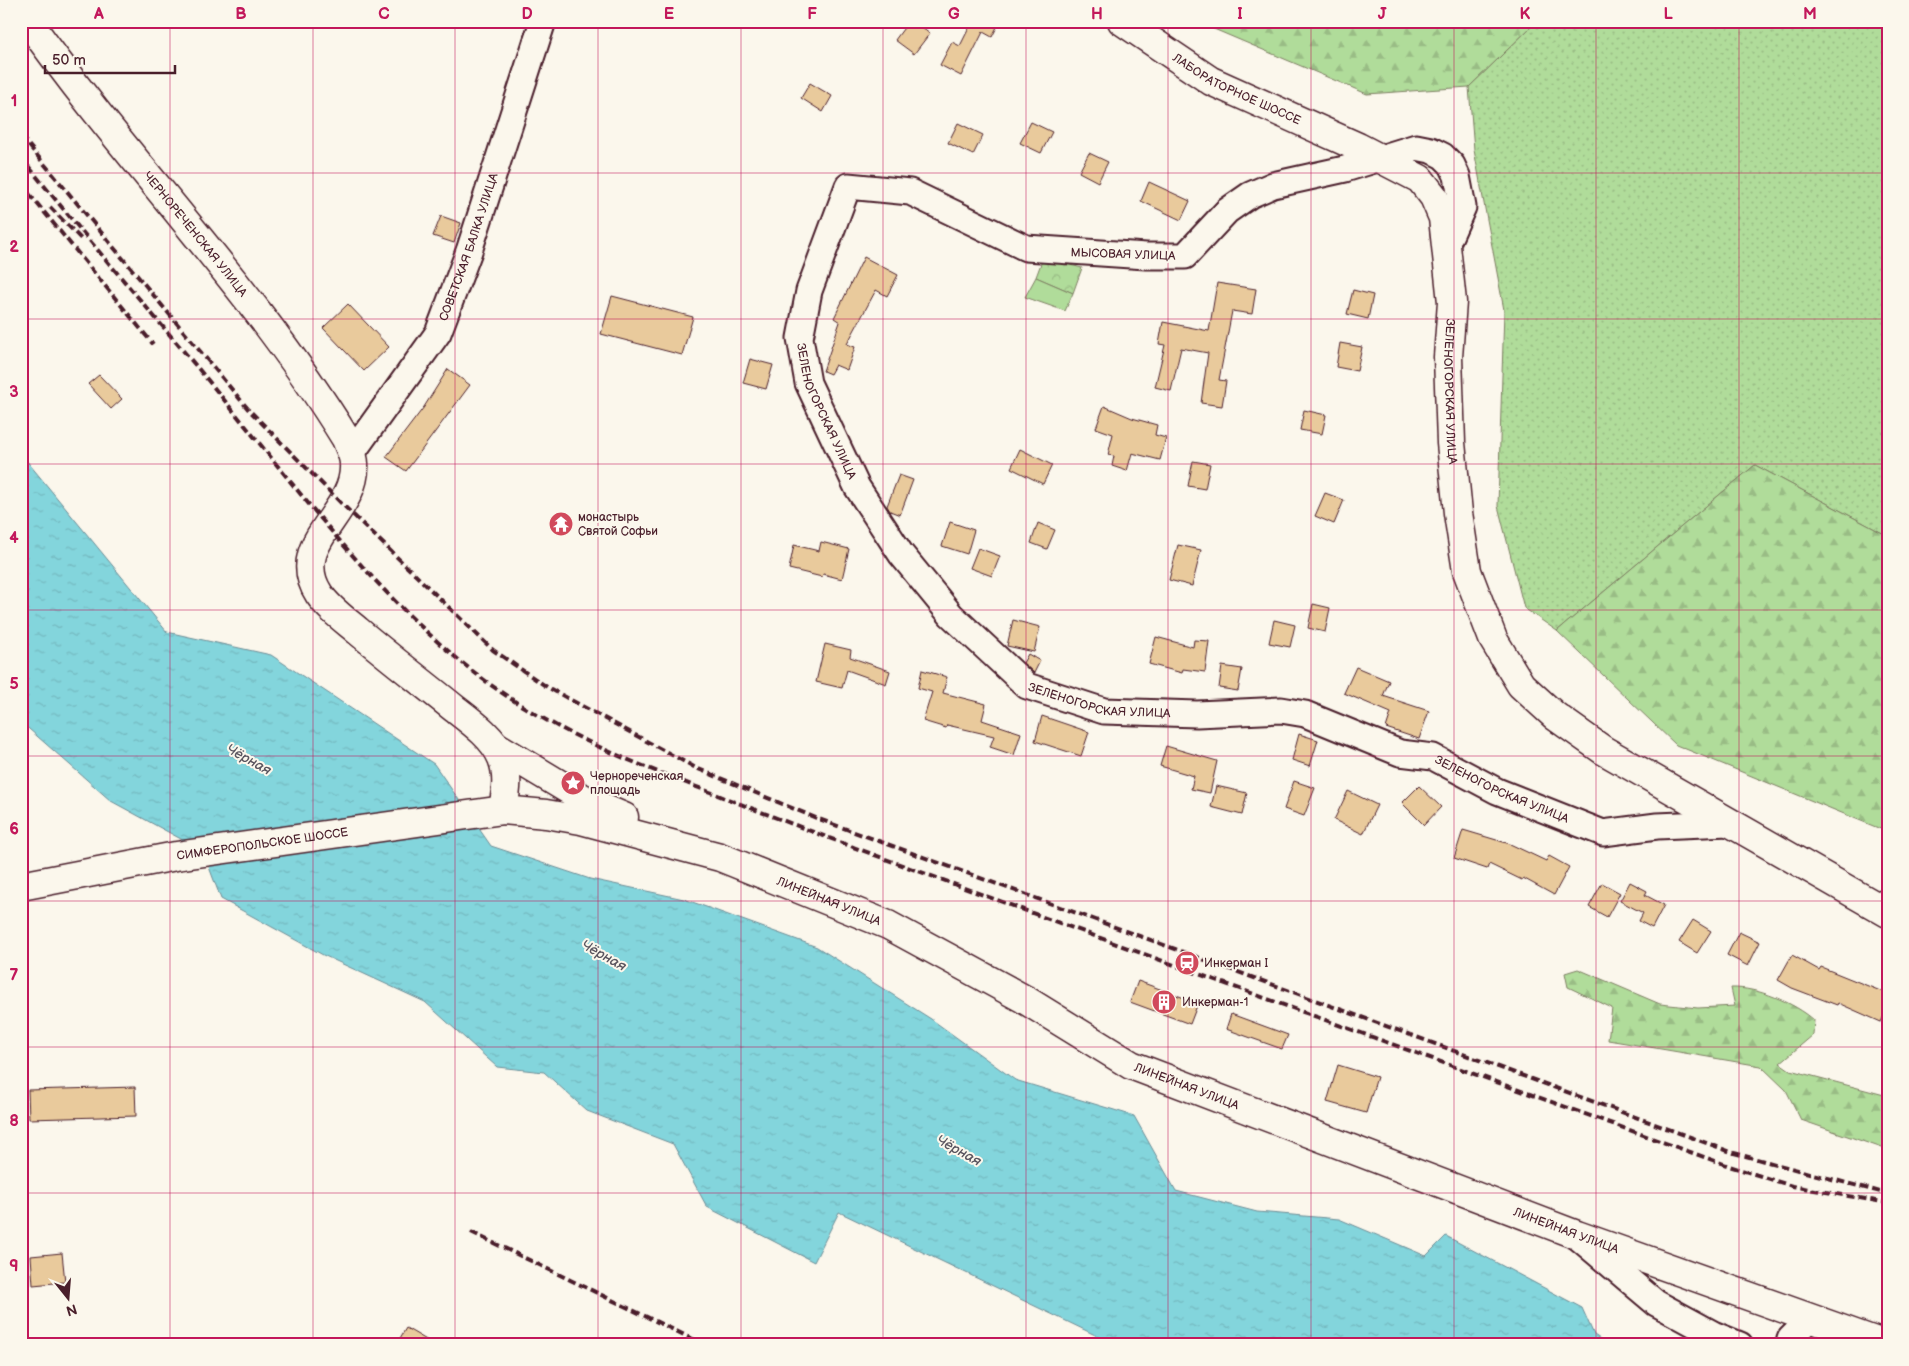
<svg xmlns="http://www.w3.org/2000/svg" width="1909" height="1366" viewBox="0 0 1909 1366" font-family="'Balsamiq Sans',sans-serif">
  <defs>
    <pattern id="grass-dots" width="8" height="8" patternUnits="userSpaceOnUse" patternTransform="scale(1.25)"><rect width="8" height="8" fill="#b0dc9a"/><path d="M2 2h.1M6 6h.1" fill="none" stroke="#99bc85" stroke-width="1.8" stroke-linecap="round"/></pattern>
    <pattern id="forest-firs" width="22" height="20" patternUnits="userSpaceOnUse" patternTransform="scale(1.25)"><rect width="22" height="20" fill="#b0dc9a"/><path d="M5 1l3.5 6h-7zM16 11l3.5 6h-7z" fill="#99bc85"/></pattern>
    <pattern id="park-crowns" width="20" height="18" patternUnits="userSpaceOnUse" patternTransform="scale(1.25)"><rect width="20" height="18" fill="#b0dc9a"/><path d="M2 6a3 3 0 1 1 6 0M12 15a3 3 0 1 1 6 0" fill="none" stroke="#99bc85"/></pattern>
    <pattern id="water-ripples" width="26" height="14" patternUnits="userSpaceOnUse" patternTransform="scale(1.25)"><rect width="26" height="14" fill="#83d5dc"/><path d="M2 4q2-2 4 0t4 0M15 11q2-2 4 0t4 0" fill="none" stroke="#73b6bd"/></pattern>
  </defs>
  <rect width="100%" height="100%" fill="#fbf7ec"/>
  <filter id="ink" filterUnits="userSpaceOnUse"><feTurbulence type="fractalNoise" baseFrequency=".02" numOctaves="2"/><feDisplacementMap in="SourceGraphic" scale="10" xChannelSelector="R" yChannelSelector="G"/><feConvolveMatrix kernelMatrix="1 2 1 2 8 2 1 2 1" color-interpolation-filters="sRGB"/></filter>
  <g filter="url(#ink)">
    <!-- grass -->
    <path fill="url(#grass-dots)" stroke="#7d7e62" d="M 1537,21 L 1888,21 L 1888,536 L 1755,465 L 1557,631 L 1524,608 L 1498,506 L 1504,310 L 1474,150 L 1469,87 Z"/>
    <!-- forest -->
    <g fill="url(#forest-firs)" stroke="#7d7e62">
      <path d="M 1195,21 L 1537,21 L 1469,87 L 1367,94 Z"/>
      <path d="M 1755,465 L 1888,536 L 1888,832 L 1676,745 L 1557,631 Z"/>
      <path d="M 1578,969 L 1660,1004 L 1698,1008 L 1735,1006 L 1731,988 C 1757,987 1795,1003 1814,1020 L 1813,1035 L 1780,1063 L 1790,1070 L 1888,1096 L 1888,1150 L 1801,1120 L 1786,1090 L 1761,1066 L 1608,1040 L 1612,1008 L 1568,987 L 1565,973 Z"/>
    </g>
    <!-- park -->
    <path fill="url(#park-crowns)" stroke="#7d7e62" d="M 1043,258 L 1082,268 L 1073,293 L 1036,277 Z"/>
    <!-- pitch -->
    <path fill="#b0dc9a" stroke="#7d7e62" d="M 1036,277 L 1073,293 L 1065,311 L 1025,297 Z"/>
    <!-- water -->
    <path fill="url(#water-ripples)" stroke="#6c8c95" d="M 21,454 L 167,632 L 271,655 L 434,764 L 491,846 L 590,879 L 684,899 L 817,947 L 931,1019 L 1015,1080 L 1134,1116 L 1176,1191 L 1257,1212 L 1339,1219 L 1426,1256 L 1446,1236 L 1582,1308 L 1594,1335 L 1609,1345 L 1116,1345 L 839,1212 L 814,1262 L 707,1207 L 673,1144 L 587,1111 L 544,1072 L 497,1067 L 425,1002 L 323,955 L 221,899 L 203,851 L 111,801 L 21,722 Z"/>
    <!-- building -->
    <g fill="#e9ca9c" stroke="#4a1f2b">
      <path d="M 909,21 L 914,21 L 930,33 L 914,54 L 895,40 Z"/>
      <path d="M 961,21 L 1000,21 L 992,37 L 983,32 L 961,76 L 940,65 L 952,42 L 960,46 L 970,26 Z"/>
      <path d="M 810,83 L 832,96 L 823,112 L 801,98 Z"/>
      <path d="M 1031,122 L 1052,132 L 1041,153 L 1020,143 Z"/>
      <path d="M 958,123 L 983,135 L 973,155 L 948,143 Z"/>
      <path d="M 1089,153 L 1108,162 L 1098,182 L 1079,172 Z"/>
      <path d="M 1149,182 L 1190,201 L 1181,220 L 1141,201 Z"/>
      <path d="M 441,216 L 461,223 L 454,243 L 433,236 Z"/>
      <path d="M 864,257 L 898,275 L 887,296 L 876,290 L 847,344 L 855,347 L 847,370 L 835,365 L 830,374 L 823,371 L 840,322 L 834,318 Z"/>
      <path d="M 1217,283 L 1256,289 L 1252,314 L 1232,311 L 1219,380 L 1226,381 L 1222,406 L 1201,403 L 1208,353 L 1181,348 L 1171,391 L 1155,387 L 1165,345 L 1159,344 L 1163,322 L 1209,331 Z"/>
      <path d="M 1353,290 L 1373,295 L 1368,319 L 1347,314 Z"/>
      <path d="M 612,296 L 693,317 L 682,355 L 601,334 Z"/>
      <path d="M 348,304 L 389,347 L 364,371 L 323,328 Z"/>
      <path d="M 1340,343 L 1362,347 L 1357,371 L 1336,367 Z"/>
      <path d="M 750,359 L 773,365 L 766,389 L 743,383 Z"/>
      <path d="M 448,369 L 470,385 L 406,471 L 386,457 L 424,407 Z"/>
      <path d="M 99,375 L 122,399 L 111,409 L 88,384 Z"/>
      <path d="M 1104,406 L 1132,418 L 1157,425 L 1155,435 L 1166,438 L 1160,460 L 1132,453 L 1127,471 L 1112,466 L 1114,456 L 1108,455 L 1113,434 L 1096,428 Z"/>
      <path d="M 1304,410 L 1326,415 L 1322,434 L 1300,430 Z"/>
      <path d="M 1020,449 L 1052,465 L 1043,484 L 1011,468 Z"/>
      <path d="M 1193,461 L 1210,464 L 1205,489 L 1188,486 Z"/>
      <path d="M 899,475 L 913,480 L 900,515 L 890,511 L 887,506 Z"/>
      <path d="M 1325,493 L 1344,500 L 1334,524 L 1315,516 Z"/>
      <path d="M 950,522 L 974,530 L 967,554 L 942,546 Z"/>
      <path d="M 1038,523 L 1055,530 L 1047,549 L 1031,543 Z"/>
      <path d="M 821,542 L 849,549 L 842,579 L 823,574 L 822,577 L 789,569 L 794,545 L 819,551 Z"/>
      <path d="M 1178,545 L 1201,550 L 1192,586 L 1169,580 Z"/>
      <path d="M 978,548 L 1000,556 L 992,576 L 970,568 Z"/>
      <path d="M 1313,604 L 1330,608 L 1325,632 L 1308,628 Z"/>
      <path d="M 1013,620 L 1040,627 L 1034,652 L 1007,646 Z"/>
      <path d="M 1274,620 L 1295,625 L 1290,647 L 1269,643 Z"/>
      <path d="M 1156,637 L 1193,647 L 1194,640 L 1209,641 L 1205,672 L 1183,669 L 1182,673 L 1149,664 Z"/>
      <path d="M 825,644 L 851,650 L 850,657 L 890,671 L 886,684 L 847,670 L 842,688 L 816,682 Z"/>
      <path d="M 1028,654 L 1040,661 L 1034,673 L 1023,663 Z"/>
      <path d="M 1222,666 L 1242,669 L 1238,691 L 1219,688 Z"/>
      <path d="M 1356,667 L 1389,681 L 1383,696 L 1429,711 L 1419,739 L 1386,728 L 1391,713 L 1344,693 Z"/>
      <path d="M 922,670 L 947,677 L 943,693 L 986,704 L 982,720 L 1021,733 L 1014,755 L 990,747 L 994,736 L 947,725 L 946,728 L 923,721 L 932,692 L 918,688 Z"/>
      <path d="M 1042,716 L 1089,732 L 1081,756 L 1035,741 Z"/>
      <path d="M 1299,734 L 1318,740 L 1310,766 L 1292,760 Z"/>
      <path d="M 1166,746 L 1217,761 L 1210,793 L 1191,789 L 1194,776 L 1160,766 Z"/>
      <path d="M 1294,781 L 1315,788 L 1304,816 L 1284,809 Z"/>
      <path d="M 1216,786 L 1247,793 L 1242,815 L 1211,807 Z"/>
      <path d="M 1419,786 L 1441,807 L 1424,825 L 1402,803 Z"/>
      <path d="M 1348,791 L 1377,805 L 1363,834 L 1334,820 Z"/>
      <path d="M 1463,830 L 1510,844 L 1546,861 L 1549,856 L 1569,867 L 1554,895 L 1523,878 L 1522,880 L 1489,864 L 1487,869 L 1454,858 Z"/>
      <path d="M 1630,882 L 1647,891 L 1645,895 L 1664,905 L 1652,928 L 1639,921 L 1643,913 L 1620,901 Z"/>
      <path d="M 1602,883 L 1620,893 L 1607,917 L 1589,907 Z"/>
      <path d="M 1693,920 L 1711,931 L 1697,953 L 1679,942 Z"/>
      <path d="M 1739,932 L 1760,942 L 1748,966 L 1727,955 Z"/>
      <path d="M 1792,955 L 1819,970 L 1821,967 L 1888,994 L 1888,1007 L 1881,1022 L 1838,1003 L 1837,1005 L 1792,988 L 1778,980 Z"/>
      <path d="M 1138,981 L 1198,1003 L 1190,1024 L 1130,1002 Z"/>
      <path d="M 1231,1014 L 1288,1035 L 1282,1049 L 1226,1029 Z"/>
      <path d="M 1338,1065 L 1377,1077 L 1366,1113 L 1327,1102 Z"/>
      <path d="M 135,1087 L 136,1116 L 29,1119 L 28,1090 Z"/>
      <path d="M 62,1253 L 65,1282 L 33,1285 L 31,1256 Z"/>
      <path d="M 406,1328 L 435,1345 L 396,1345 Z"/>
    </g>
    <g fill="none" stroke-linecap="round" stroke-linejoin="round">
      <defs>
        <g id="minor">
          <path id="s1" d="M 1446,245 L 1463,207 L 1457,176 L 1452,165 L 1443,156 L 1431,150 L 1416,147 L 1345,169 L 1273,185 L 1250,195 L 1227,211 L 1185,256 L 1146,256 L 1026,248 L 910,192 L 848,186 L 809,291 L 800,338 L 808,383 L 857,487 L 901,554 L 951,615 L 1027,686 L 1104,711 L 1197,714 L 1281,710 L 1305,714 L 1400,753 L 1433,757 L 1497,791 L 1603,833 L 1657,826 L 1729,823"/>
          <path id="s2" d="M 352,453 L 438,333 L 469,251 L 543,21"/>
          <path d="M 1579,1238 L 1656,1303 L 1713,1334 L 1740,1345"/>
          <path d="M 1789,1345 L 1790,1339 L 1811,1318"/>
        </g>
        <g id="major">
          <path id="s3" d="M 28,21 C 129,164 254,289 346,439 C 349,447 354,455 354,464 C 357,514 286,543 319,594 C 329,609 345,620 358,631 C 390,658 423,683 455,709 C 472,722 494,738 502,758 C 509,776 506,792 503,810"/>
          <path id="s4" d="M 1122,21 L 1211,81 L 1358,147 L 1420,179 L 1434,197 L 1443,218 L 1452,302 L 1448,357 L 1451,443 L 1458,513 L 1467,571 L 1493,639 L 1521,685 L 1555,716 L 1603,750 L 1888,913"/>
          <path d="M 496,746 L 589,802 L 624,817"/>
          <path id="s5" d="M 21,886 L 176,856 L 503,810 L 546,814 L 581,820 L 720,857 L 888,925 L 1024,999 L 1131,1065 L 1577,1235 L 1886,1345"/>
        </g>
      </defs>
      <!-- minor casing -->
      <use href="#minor" stroke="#4a1f2b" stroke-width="29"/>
      <!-- major casing -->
      <use href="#major" stroke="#4a1f2b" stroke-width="31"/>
      <!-- minor -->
      <use href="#minor" stroke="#fbf7ec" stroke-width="25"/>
      <!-- major -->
      <use href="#major" stroke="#fbf7ec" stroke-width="28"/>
      <!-- rail -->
      <g stroke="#4a1f2b" stroke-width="4" stroke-dasharray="8 4" stroke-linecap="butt">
        <path d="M 21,136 L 249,410 L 342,504 L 493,650 L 547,687 L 696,768 L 816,818 L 1734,1153 L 1888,1194"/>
        <path d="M 21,157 C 87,240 158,319 225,401 C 309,503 389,613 498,690 C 564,736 636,764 710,792 C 786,822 863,851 940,879 C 1202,976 1466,1071 1729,1166 L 1792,1186 L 1888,1203"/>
        <path d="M 21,184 L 153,344"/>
        <path d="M 50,207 L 83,241"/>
        <path d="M 471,1232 L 705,1345"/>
      </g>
    </g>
  </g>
  <!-- grid -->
  <path fill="none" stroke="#c2185b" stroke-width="1" stroke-opacity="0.55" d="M 170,21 L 170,1345M 313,21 L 313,1345M 455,21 L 455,1345M 598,21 L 598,1345M 741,21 L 741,1345M 883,21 L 883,1345M 1026,21 L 1026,1345M 1168,21 L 1168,1345M 1311,21 L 1311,1345M 1454,21 L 1454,1345M 1596,21 L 1596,1345M 1739,21 L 1739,1345M 21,173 L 1888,173M 21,319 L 1888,319M 21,464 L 1888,464M 21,610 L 1888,610M 21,756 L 1888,756M 21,901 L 1888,901M 21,1047 L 1888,1047M 21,1193 L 1888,1193"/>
  <!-- icons -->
  <defs>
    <symbol id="temple-disc" viewBox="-11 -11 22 22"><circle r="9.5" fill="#d1495b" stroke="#fbf7ec"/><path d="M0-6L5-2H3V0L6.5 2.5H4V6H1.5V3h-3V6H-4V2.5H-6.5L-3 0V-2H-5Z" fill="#fff"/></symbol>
    <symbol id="sight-disc" viewBox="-11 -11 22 22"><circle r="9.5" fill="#d1495b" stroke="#fbf7ec"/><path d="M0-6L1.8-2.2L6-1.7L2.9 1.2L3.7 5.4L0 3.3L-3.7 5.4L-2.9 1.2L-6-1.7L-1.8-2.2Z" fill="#fff"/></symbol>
    <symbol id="station-disc" viewBox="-11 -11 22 22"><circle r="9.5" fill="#d1495b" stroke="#fbf7ec"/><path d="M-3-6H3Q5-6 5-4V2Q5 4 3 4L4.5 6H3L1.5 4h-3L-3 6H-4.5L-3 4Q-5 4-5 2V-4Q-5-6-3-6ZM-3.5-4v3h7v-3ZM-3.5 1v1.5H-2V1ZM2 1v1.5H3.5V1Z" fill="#fff"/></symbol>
    <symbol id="building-disc" viewBox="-11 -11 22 22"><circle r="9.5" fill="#d1495b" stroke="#fbf7ec"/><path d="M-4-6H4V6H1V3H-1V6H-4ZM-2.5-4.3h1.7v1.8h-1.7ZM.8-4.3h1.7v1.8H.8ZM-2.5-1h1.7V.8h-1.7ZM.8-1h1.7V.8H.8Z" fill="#fff"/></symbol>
  </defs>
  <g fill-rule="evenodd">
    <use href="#temple-disc" x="547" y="510" width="28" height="28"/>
    <use href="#sight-disc" x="559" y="769" width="28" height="28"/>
    <use href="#station-disc" x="1173" y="949" width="28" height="28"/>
    <use href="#building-disc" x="1150" y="988" width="28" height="28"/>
  </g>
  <g text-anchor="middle" stroke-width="4" stroke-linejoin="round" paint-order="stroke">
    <!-- street labels -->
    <g font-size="12" fill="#4a1f2b" stroke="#fbf7ec">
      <text dy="4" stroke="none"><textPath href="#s4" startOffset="134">ЛАБОРАТОРНОЕ ШОССЕ</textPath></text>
      <text dy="4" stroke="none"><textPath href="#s3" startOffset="271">ЧЕРНОРЕЧЕНСКАЯ УЛИЦА</textPath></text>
      <text dy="4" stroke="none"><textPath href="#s2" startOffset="239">СОВЕТСКАЯ БАЛКА УЛИЦА</textPath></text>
      <text transform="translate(1123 254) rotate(2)" y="4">МЫСОВАЯ УЛИЦА</text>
      <text dy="4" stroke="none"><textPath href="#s4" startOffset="558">ЗЕЛЕНОГОРСКАЯ УЛИЦА</textPath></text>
      <text dy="4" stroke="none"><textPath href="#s1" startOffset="978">ЗЕЛЕНОГОРСКАЯ УЛИЦА</textPath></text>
      <text dy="4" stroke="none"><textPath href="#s1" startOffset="1398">ЗЕЛЕНОГОРСКАЯ УЛИЦА</textPath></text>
      <text dy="4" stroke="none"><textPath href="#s1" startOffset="1818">ЗЕЛЕНОГОРСКАЯ УЛИЦА</textPath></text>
      <text dy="4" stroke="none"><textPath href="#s5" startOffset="245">СИМФЕРОПОЛЬСКОЕ ШОССЕ</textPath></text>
      <text dy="4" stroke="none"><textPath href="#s5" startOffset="828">ЛИНЕЙНАЯ УЛИЦА</textPath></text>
      <text dy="4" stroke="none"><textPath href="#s5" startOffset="1232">ЛИНЕЙНАЯ УЛИЦА</textPath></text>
      <text dy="4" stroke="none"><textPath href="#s5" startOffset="1638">ЛИНЕЙНАЯ УЛИЦА</textPath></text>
    </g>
    <!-- poi labels -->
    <g font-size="12" fill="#4a1f2b" stroke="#fbf7ec" text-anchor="start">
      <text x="578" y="521">монастырь<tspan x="578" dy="14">Святой Софьи</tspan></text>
      <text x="590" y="780">Чернореченская<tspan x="590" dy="14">площадь</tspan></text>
      <text x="1204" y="967">Инкерман I</text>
      <text x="1182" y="1006">Инкерман-1</text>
    </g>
    <!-- water labels -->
    <g font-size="14" font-style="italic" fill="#5b5660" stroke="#fbf7ec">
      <text transform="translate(249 759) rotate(29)" y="5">Чёрная</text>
      <text transform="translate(604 955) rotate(29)" y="5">Чёрная</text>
      <text transform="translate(959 1150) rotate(29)" y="5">Чёрная</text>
    </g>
  </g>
  <!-- margin -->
  <rect width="1909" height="1366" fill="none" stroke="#fbf7ec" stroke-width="55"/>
  <!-- north arrow -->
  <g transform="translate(68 1298) rotate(163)" stroke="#fbf7ec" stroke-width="4" paint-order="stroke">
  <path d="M0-4L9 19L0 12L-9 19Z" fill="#4a1f2b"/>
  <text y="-8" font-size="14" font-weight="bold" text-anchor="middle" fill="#4a1f2b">N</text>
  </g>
  <!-- scale -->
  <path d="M45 65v8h130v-8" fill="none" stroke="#4a1f2b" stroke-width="2.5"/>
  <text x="52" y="65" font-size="15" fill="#4a1f2b" stroke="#fbf7ec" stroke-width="4" paint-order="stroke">50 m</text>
  <rect x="28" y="28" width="1854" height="1310" fill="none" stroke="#c2185b" stroke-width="2"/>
  <g font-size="16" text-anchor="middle" font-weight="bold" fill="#c2185b">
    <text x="99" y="19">A</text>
    <text x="241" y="19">B</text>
    <text x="384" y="19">C</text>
    <text x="527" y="19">D</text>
    <text x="669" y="19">E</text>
    <text x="812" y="19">F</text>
    <text x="954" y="19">G</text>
    <text x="1097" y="19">H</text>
    <text x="1240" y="19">I</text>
    <text x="1382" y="19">J</text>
    <text x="1525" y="19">K</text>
    <text x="1668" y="19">L</text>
    <text x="1810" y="19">M</text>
    <text x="14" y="106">1</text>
    <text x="14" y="252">2</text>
    <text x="14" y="397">3</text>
    <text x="14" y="543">4</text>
    <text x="14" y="689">5</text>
    <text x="14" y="834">6</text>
    <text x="14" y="980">7</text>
    <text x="14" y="1126">8</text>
    <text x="14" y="1271">9</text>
  </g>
</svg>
